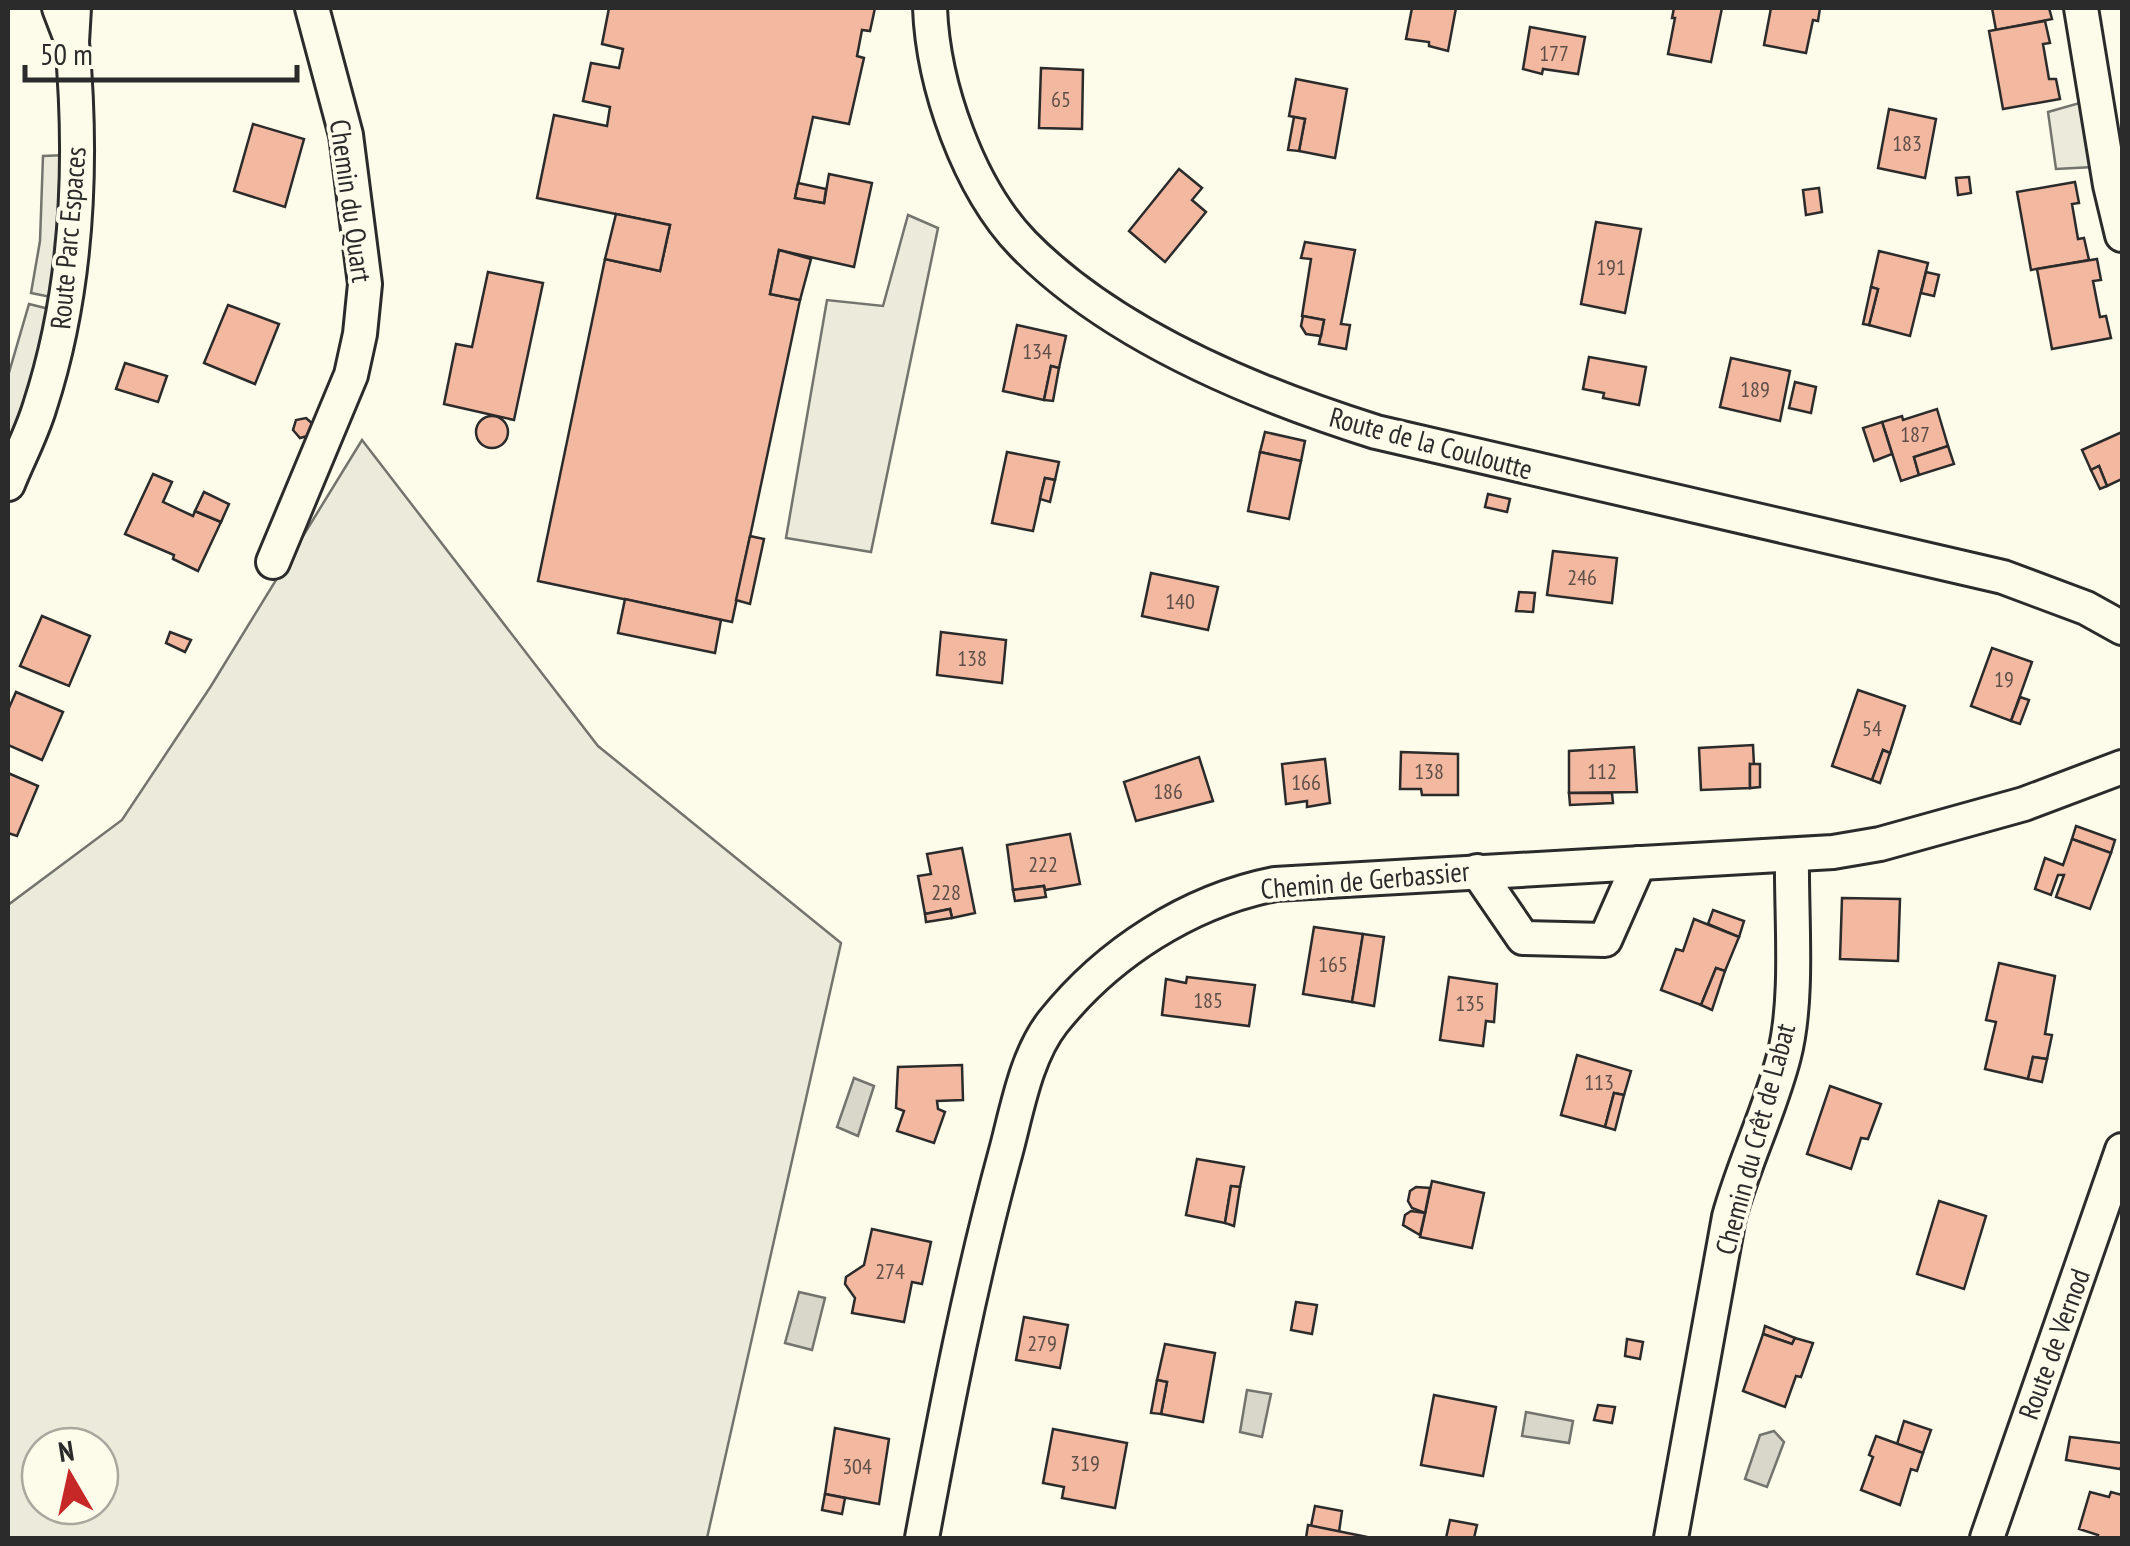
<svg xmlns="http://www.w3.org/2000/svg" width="2130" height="1546" viewBox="0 0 2130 1546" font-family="'PT Sans Narrow',sans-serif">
  <rect width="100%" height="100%" fill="#fdfbea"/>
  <!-- green -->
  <path fill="#ecebdb" stroke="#74746e" stroke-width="2.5" fill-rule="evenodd" d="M 362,440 L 598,746 L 841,943 L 707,1538 L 8,1538 L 8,905 L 122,820 L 211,686 ZM 40,1446 L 100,1446 L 100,1506 L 40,1506 Z"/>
  <!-- parking -->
  <g fill="#eceadb" stroke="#74746e" stroke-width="2.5">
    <path d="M 2083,102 L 2093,167 L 2056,169 L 2048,112 Z"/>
    <path d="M 67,155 L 56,298 L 31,293 L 40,241 L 43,156 Z"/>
    <path d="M 908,215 L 938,228 L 871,552 L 786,538 L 827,300 L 883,306 Z"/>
    <path d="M 29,304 L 53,310 L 44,351 L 9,444 L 8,376 Z"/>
  </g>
  <!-- water -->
  <g fill="#d8d7c9" stroke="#74746e" stroke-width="2.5">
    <path d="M 854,1078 L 874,1086 L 858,1136 L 837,1127 Z"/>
    <path d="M 799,1292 L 825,1298 L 812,1350 L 785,1343 Z"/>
    <path d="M 1247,1390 L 1271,1394 L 1262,1437 L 1240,1432 Z"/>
    <path d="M 1526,1412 L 1573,1421 L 1569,1443 L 1522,1436 Z"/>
    <path d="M 1774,1431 L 1784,1442 L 1767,1487 L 1745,1479 L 1760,1435 Z"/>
  </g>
  <!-- building -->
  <g fill="#f2b8a0" stroke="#2b2b2b" stroke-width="2.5">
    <path d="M 609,8 L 875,8 L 870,31 L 862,30 L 857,56 L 864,58 L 849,124 L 813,117 L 795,198 L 824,203 L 829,174 L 872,183 L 854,267 L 779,250 L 770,294 L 800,300 L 732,622 L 538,581 L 605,259 L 660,271 L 670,225 L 537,198 L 554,115 L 607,126 L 610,107 L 583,101 L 591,63 L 619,68 L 623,49 L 602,44 Z"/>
    <path d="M 1412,8 L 1456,8 L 1448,51 L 1429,46 L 1429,42 L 1406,39 Z"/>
    <path d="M 1674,8 L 1722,8 L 1711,62 L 1668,54 L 1675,18 L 1672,18 Z"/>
    <path d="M 1771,8 L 1820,8 L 1818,21 L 1813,20 L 1806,53 L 1764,45 Z"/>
    <path d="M 1992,8 L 2049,8 L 2052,19 L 1996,30 Z"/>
    <path d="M 2045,21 L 2050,43 L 2043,44 L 2049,79 L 2056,79 L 2060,99 L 2003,109 L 1989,31 Z"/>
    <path d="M 1530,27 L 1585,37 L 1578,74 L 1543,69 L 1542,74 L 1523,69 Z"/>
    <path d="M 1041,68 L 1083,70 L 1082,129 L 1039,128 Z"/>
    <path d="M 1296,79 L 1347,89 L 1335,158 L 1299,151 L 1305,119 L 1289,116 Z"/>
    <path d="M 1889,109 L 1936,119 L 1925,178 L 1878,168 Z"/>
    <path d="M 1294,117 L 1305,119 L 1299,151 L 1288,150 Z"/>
    <path d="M 253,124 L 304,139 L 285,207 L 234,191 Z"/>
    <path d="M 1179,169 L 1202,188 L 1192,200 L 1206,212 L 1165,262 L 1129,231 Z"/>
    <path d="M 1969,177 L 1971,193 L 1958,195 L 1956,178 Z"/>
    <path d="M 2075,182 L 2079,203 L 2072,204 L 2078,239 L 2084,238 L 2089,260 L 2031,270 L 2017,192 Z"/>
    <path d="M 798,183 L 826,189 L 824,203 L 795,198 Z"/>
    <path d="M 1819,188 L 1822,212 L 1806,215 L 1803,190 Z"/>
    <path d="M 616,214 L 670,225 L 660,271 L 605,259 Z"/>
    <path d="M 1596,222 L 1641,229 L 1625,313 L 1581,304 Z"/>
    <path d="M 1305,242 L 1355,250 L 1341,324 L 1350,325 L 1346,349 L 1319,344 L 1324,320 L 1302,316 L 1311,259 L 1301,258 Z"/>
    <path d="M 779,250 L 811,259 L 800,300 L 770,294 Z"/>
    <path d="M 1879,251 L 1928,263 L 1910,336 L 1869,325 L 1878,289 L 1871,287 Z"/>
    <path d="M 2097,259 L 2101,280 L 2093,281 L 2100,317 L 2106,316 L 2111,338 L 2052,349 L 2037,269 Z"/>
    <path d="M 488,272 L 543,283 L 514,420 L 444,404 L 456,344 L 472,347 Z"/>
    <path d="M 1926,272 L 1939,275 L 1934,296 L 1921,293 Z"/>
    <path d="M 1871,287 L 1878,289 L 1869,325 L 1863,324 Z"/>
    <path d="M 228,305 L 279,324 L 255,384 L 204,363 Z"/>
    <path d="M 1303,316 L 1324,320 L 1321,336 L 1306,334 L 1301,326 Z"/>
    <path d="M 1017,325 L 1066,336 L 1059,368 L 1051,366 L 1044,400 L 1003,391 Z"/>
    <path d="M 1589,357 L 1646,367 L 1639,405 L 1603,398 L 1604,393 L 1583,389 Z"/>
    <path d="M 1731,358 L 1790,371 L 1780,421 L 1720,407 Z"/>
    <path d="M 125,363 L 167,376 L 158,402 L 116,389 Z"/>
    <path d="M 1051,366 L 1059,368 L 1053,401 L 1044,400 Z"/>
    <path d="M 1795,382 L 1816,387 L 1811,413 L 1789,408 Z"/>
    <path d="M 1937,409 L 1948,446 L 1914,457 L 1919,475 L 1901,481 L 1882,422 L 1902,416 L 1903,420 Z"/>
    <circle cx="492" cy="432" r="16"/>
    <path d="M 306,418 L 314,425 L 311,435 L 300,438 L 293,430 L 296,420 Z"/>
    <path d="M 1882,422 L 1892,454 L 1874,461 L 1863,428 Z"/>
    <path d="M 1265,432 L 1305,441 L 1301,461 L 1260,452 Z"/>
    <path d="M 2122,432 L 2122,479 L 2107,486 L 2099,466 L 2091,470 L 2082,450 Z"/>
    <path d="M 1948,446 L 1954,464 L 1919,475 L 1914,457 Z"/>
    <path d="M 1007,452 L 1059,462 L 1055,480 L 1045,478 L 1033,531 L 992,523 Z"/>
    <path d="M 1260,452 L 1301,461 L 1289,519 L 1248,511 Z"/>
    <path d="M 2099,466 L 2107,486 L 2100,489 L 2091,470 Z"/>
    <path d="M 153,474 L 172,482 L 163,502 L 193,516 L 195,511 L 221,522 L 198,571 L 173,559 L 174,555 L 125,534 Z"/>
    <path d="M 1045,478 L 1055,480 L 1050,502 L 1040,499 Z"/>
    <path d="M 204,492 L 229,504 L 221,522 L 195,511 Z"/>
    <path d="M 1488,494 L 1510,499 L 1507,512 L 1485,507 Z"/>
    <path d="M 750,536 L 764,539 L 750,604 L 736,600 Z"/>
    <path d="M 1553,551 L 1617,558 L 1612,603 L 1547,595 Z"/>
    <path d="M 1151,573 L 1218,587 L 1208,630 L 1142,616 Z"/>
    <path d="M 1519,592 L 1535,593 L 1533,612 L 1516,611 Z"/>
    <path d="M 625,599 L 721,620 L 715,653 L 618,633 Z"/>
    <path d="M 42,616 L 90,636 L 69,686 L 20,666 Z"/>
    <path d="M 170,632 L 191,640 L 185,652 L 166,643 Z"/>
    <path d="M 941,632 L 1006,640 L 1002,683 L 937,675 Z"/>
    <path d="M 1992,648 L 2032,662 L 2011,721 L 1971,706 Z"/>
    <path d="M 1858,690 L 1905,706 L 1890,753 L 1883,750 L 1872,780 L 1832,766 Z"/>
    <path d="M 16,692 L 63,712 L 42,760 L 8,745 L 8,710 Z"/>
    <path d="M 2020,697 L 2029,700 L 2020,724 L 2011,721 Z"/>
    <path d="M 1753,745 L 1754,765 L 1750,764 L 1750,788 L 1701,790 L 1699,748 Z"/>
    <path d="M 1634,747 L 1637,792 L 1569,793 L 1569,751 Z"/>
    <path d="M 1883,750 L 1890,753 L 1880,783 L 1872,780 Z"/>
    <path d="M 1401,752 L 1458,754 L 1458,795 L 1422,795 L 1421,789 L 1400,789 Z"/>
    <path d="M 1199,757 L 1213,801 L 1136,821 L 1124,782 Z"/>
    <path d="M 1325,759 L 1330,803 L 1307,807 L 1307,801 L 1286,804 L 1282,764 Z"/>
    <path d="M 1750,764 L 1760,764 L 1760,787 L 1750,788 Z"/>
    <path d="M 8,773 L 38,786 L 17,836 L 8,833 Z"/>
    <path d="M 1569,793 L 1612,793 L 1613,803 L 1570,805 Z"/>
    <path d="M 2076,826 L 2115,840 L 2111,853 L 2072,839 Z"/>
    <path d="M 1070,834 L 1080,884 L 1045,890 L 1044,886 L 1013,890 L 1007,845 Z"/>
    <path d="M 2072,839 L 2111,853 L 2090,909 L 2056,897 L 2064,875 L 2058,875 L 2051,895 L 2035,889 L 2045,858 L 2063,865 Z"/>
    <path d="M 962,848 L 975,913 L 952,918 L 950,909 L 925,914 L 918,876 L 931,874 L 927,854 Z"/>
    <path d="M 1044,886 L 1046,897 L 1015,901 L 1013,890 Z"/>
    <path d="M 1842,898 L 1900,899 L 1898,961 L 1840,959 Z"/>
    <path d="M 950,909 L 952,918 L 926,922 L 925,914 Z"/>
    <path d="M 1713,910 L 1744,921 L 1739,937 L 1708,924 Z"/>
    <path d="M 1694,919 L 1739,937 L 1725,971 L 1716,968 L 1701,1005 L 1661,990 L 1676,949 L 1683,951 Z"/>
    <path d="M 1314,927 L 1363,934 L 1352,1002 L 1303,994 Z"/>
    <path d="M 1363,934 L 1384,937 L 1374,1006 L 1352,1002 Z"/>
    <path d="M 1999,963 L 2055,976 L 2045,1034 L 2052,1035 L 2047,1059 L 2033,1057 L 2028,1079 L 1985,1069 L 1996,1022 L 1986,1020 Z"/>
    <path d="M 1716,968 L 1725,971 L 1712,1010 L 1701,1005 Z"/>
    <path d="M 1187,977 L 1255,985 L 1249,1026 L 1162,1015 L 1166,979 L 1186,983 Z"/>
    <path d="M 1449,977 L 1497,984 L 1494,1022 L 1486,1021 L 1483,1046 L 1440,1040 Z"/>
    <path d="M 1577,1055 L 1631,1071 L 1624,1095 L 1614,1093 L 1605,1127 L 1561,1115 Z"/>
    <path d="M 2033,1057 L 2047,1059 L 2042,1082 L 2028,1079 Z"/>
    <path d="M 962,1065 L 963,1100 L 937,1101 L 938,1109 L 945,1112 L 934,1143 L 897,1131 L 904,1111 L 896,1108 L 898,1067 Z"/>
    <path d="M 1830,1086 L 1881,1104 L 1868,1139 L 1861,1138 L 1851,1169 L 1807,1154 Z"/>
    <path d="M 1614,1093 L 1624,1095 L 1615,1130 L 1605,1127 Z"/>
    <path d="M 1197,1159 L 1244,1167 L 1240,1187 L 1231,1186 L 1225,1223 L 1186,1215 Z"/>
    <path d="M 1432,1181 L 1484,1193 L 1472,1248 L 1420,1237 Z"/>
    <path d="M 1231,1186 L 1240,1187 L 1234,1226 L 1225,1223 Z"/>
    <path d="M 1416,1187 L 1430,1188 L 1425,1213 L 1412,1208 L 1408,1201 L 1410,1191 Z"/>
    <path d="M 1939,1201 L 1986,1216 L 1964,1289 L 1917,1274 Z"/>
    <path d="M 1411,1211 L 1425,1213 L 1420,1235 L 1403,1225 L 1405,1215 Z"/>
    <path d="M 872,1229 L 931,1242 L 922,1284 L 912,1282 L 904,1322 L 852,1313 L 855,1298 L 845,1284 L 846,1277 L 864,1265 Z"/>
    <path d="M 1296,1302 L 1317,1305 L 1312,1334 L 1291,1330 Z"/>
    <path d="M 1024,1317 L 1068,1325 L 1060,1368 L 1016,1360 Z"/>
    <path d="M 1765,1326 L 1795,1338 L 1792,1344 L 1763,1334 Z"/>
    <path d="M 1763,1334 L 1792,1344 L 1795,1338 L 1813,1343 L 1801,1377 L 1796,1376 L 1785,1407 L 1743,1391 Z"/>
    <path d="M 1627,1339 L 1643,1342 L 1640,1359 L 1625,1356 Z"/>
    <path d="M 1165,1344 L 1215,1353 L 1203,1422 L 1161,1414 L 1167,1382 L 1157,1380 Z"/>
    <path d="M 1157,1380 L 1167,1382 L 1161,1414 L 1151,1413 Z"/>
    <path d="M 1434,1395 L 1496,1407 L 1483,1476 L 1421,1465 Z"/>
    <path d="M 1598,1405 L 1615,1407 L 1612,1423 L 1594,1420 Z"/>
    <path d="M 1904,1421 L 1931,1430 L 1923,1453 L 1897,1444 Z"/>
    <path d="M 835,1428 L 889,1439 L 879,1504 L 825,1494 Z"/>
    <path d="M 1053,1429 L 1127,1443 L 1115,1508 L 1062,1498 L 1064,1487 L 1043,1483 Z"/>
    <path d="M 1876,1436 L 1923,1453 L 1917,1471 L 1911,1469 L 1900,1505 L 1861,1490 L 1873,1457 L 1869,1455 Z"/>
    <path d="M 2070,1437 L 2122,1443 L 2122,1465 L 2120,1469 L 2066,1460 Z"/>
    <path d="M 2090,1492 L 2109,1497 L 2111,1492 L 2122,1495 L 2122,1538 L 2097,1538 L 2098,1535 L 2079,1529 Z"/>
    <path d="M 825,1494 L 845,1498 L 842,1514 L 822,1510 Z"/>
    <path d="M 1315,1506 L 1342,1511 L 1339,1532 L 1311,1526 Z"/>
    <path d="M 1450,1520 L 1477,1525 L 1474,1538 L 1446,1538 Z"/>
    <path d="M 1308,1525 L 1372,1538 L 1306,1538 Z"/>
  </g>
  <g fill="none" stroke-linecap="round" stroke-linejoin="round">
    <defs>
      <g id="street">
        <path d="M 59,8 L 72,42 L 74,8"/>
        <path d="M 930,8 C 933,85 968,187 1023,244 C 1113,336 1255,394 1376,432 L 2003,577 L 2086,608 L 2122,628"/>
        <path d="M 2081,8 L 2110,185 L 2122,235"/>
        <path d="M 8,484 C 18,459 32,433 40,406 C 78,289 83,164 72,42"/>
        <path d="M 273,562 L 351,375 L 360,334 L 365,284 L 346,135 L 312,8"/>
        <path d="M 1477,871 L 1523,938 L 1605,940 L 1639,863"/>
        <path d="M 922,1538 C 946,1408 971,1279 1006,1151 C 1017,1110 1026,1056 1053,1022 C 1108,953 1189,901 1275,884 L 1833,852 L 1880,844 L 2024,804 L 2122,767"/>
        <path d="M 1671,1538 L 1729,1217 C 1744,1162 1770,1111 1784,1056 C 1799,998 1791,916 1792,855"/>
        <path d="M 1987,1538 L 2122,1150"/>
      </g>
    </defs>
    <!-- street casing -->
    <use href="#street" stroke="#2b2b2b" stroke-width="38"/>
    <!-- street -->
    <use href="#street" stroke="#fdfbea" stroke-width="32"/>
  </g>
  <g text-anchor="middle" stroke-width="8" stroke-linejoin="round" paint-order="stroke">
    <!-- number labels -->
    <g font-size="22" fill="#5d4e48">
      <text x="1554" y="61">177</text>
      <text x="1061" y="107">65</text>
      <text x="1907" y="151">183</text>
      <text x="1611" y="275">191</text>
      <text x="1037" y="359">134</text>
      <text x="1755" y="397">189</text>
      <text x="1915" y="442">187</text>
      <text x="1582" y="585">246</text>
      <text x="1180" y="609">140</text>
      <text x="972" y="666">138</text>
      <text x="2004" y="687">19</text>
      <text x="1872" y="736">54</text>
      <text x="1429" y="779">138</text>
      <text x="1602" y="779">112</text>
      <text x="1306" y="790">166</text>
      <text x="1168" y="799">186</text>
      <text x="1043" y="872">222</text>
      <text x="946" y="900">228</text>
      <text x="1333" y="972">165</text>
      <text x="1208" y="1008">185</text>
      <text x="1470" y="1011">135</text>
      <text x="1599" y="1090">113</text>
      <text x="890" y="1279">274</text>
      <text x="1042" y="1351">279</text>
      <text x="1085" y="1471">319</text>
      <text x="857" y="1474">304</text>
    </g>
    <!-- street labels -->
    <g font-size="28" fill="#2b2b2b" stroke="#fdfbea">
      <text transform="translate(351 201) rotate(82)" y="10">Chemin du Quart</text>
      <text transform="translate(68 238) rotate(-85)" y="10">Route Parc Espaces</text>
      <text transform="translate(1431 443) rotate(15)" y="10">Route de la Couloutte</text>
      <text transform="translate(1365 880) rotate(-5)" y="10">Chemin de Gerbassier</text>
      <text transform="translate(1755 1139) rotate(-75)" y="10">Chemin du Crêt de Labat</text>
      <text transform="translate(2054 1344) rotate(-70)" y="10">Route de Vernod</text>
    </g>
  </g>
  <!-- border -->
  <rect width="2130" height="1546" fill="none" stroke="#2b2b2b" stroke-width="20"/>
  <!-- north arrow -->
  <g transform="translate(70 1476) rotate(351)"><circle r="48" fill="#fdfbea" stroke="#a9a89e" stroke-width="2.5"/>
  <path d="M0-8L18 38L0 25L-18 38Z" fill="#c62828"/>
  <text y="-15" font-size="28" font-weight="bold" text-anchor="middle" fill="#2b2b2b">N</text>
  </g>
  <!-- scale -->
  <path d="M25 65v15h272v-15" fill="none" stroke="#2b2b2b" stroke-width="5"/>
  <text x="40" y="65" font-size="30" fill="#2b2b2b" stroke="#fdfbea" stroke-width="8" paint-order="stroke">50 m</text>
</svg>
